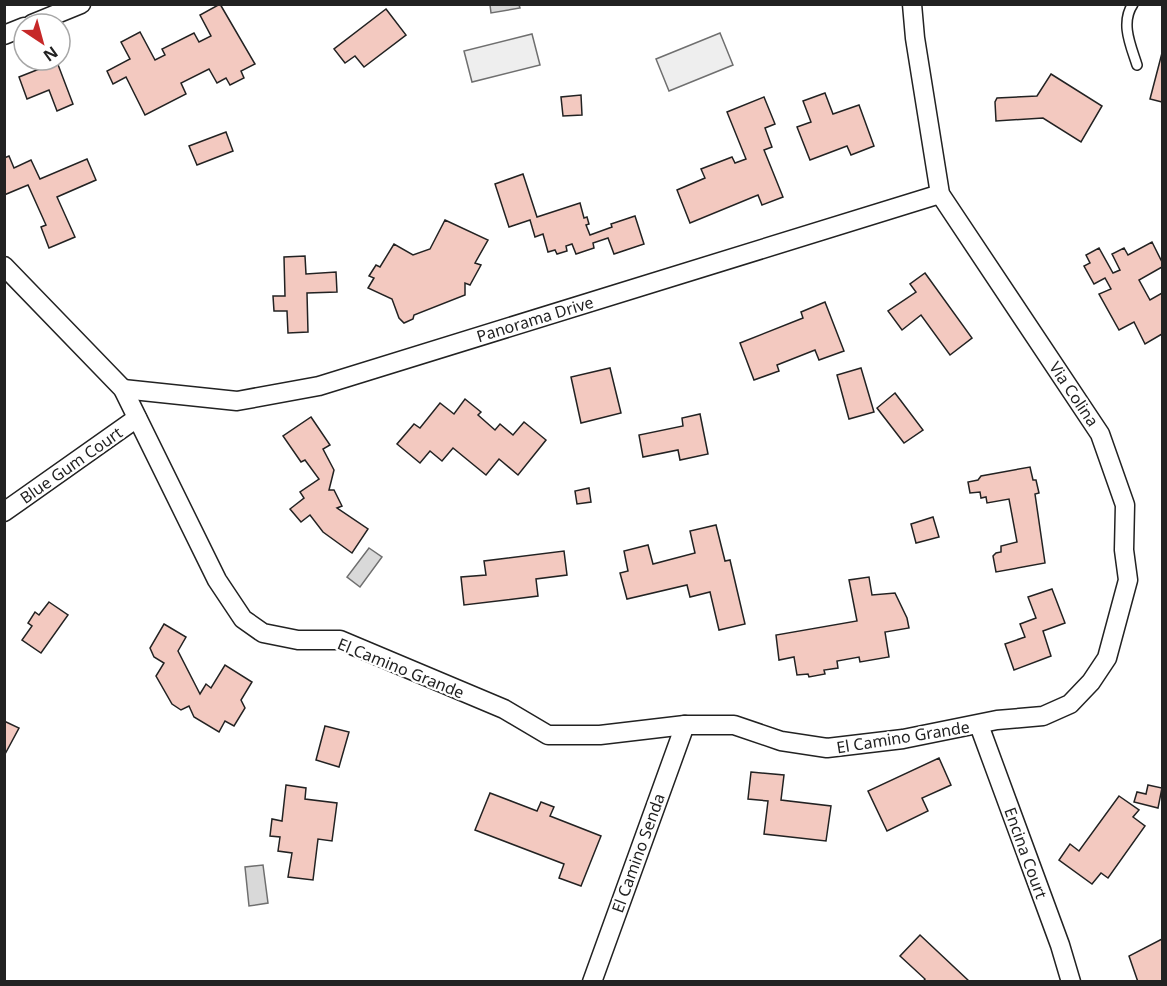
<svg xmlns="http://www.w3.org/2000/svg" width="1167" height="986" viewBox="0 0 1167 986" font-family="'Noto Sans',sans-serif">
  <rect width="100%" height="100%" fill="#fff"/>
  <!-- green -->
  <g fill="#eee" stroke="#6f6f6f" stroke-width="1.5">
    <path d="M 720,33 L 733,65 L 669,91 L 656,59 Z"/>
    <path d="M 532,34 L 540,65 L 472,82 L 464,51 Z"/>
  </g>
  <!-- water -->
  <g fill="#d9d9d9" stroke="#6f6f6f" stroke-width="1.5">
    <path d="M 490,5 L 519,5 L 520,8 L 491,13 Z"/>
    <path d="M 369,548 L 382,557 L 360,587 L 347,577 Z"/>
    <path d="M 263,865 L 268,903 L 249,906 L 245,867 Z"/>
  </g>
  <!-- building -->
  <g fill="#f3c9c0" stroke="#222" stroke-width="1.5">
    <path d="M 220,4 L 255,64 L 241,71 L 244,78 L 230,85 L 226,78 L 217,83 L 209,69 L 181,83 L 186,94 L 145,115 L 126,77 L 113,84 L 107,71 L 130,59 L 121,42 L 140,32 L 155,60 L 165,55 L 162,49 L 194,33 L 199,42 L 211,36 L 200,15 Z"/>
    <path d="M 386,9 L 406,35 L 364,67 L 355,56 L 345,63 L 334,49 Z"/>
    <path d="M 1162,53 L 1162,102 L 1150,99 Z"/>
    <path d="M 57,62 L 73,104 L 57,111 L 49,90 L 27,99 L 19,77 Z"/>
    <path d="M 1051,74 L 1102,106 L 1081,142 L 1043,118 L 996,121 L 995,102 L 997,98 L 1037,96 Z"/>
    <path d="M 825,93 L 833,114 L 859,105 L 874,146 L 851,155 L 847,146 L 810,160 L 797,127 L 811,122 L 803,101 Z"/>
    <path d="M 581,95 L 582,115 L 563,116 L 561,97 Z"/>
    <path d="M 764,97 L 775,124 L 765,128 L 772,147 L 764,150 L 783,197 L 762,205 L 758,195 L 690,223 L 677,190 L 705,178 L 701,169 L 732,157 L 735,163 L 746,159 L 727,112 Z"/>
    <path d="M 226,132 L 233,151 L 197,165 L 189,146 Z"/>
    <path d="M 9,156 L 14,168 L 31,160 L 40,179 L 87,159 L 96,180 L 57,197 L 75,237 L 49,248 L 41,227 L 46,225 L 28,185 L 4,195 L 4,158 Z"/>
    <path d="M 523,174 L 537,217 L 580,203 L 584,218 L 587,217 L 589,224 L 586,225 L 590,235 L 612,227 L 611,224 L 635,216 L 644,244 L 614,254 L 608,238 L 593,243 L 594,248 L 576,254 L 572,244 L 566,246 L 567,251 L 557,254 L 555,250 L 548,252 L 543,234 L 535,237 L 530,220 L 509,227 L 495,184 Z"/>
    <path d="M 445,220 L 488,240 L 475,263 L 481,265 L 470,285 L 465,283 L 465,295 L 414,315 L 413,319 L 404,323 L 399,318 L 392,299 L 368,288 L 374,278 L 369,276 L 376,265 L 380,267 L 394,244 L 413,255 L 430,249 Z"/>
    <path d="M 1152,242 L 1162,262 L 1162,267 L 1139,280 L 1150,300 L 1162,293 L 1162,334 L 1145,344 L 1134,322 L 1119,330 L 1099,294 L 1111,289 L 1105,278 L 1094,284 L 1084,266 L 1090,263 L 1086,255 L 1099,248 L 1113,273 L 1120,270 L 1112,254 L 1124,248 L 1128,255 Z"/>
    <path d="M 305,256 L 306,274 L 336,272 L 337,292 L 307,293 L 308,332 L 288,333 L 287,311 L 274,311 L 273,296 L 285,296 L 284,257 Z"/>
    <path d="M 925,273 L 972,338 L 950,355 L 921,315 L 902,330 L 888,311 L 916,292 L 910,284 Z"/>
    <path d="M 825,302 L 844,351 L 819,360 L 815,350 L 777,365 L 779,371 L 754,380 L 740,343 L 803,318 L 801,312 Z"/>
    <path d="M 610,368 L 621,413 L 581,423 L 571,377 Z"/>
    <path d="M 861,368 L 874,412 L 849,419 L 837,375 Z"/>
    <path d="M 895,393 L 923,430 L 904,443 L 877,408 Z"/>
    <path d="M 465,399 L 481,412 L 478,415 L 495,430 L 500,424 L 513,435 L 524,422 L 546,440 L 518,475 L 499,459 L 486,475 L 453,448 L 442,461 L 430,451 L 420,463 L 397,444 L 414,424 L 420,428 L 440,403 L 454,414 Z"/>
    <path d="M 700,414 L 708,454 L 680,460 L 678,450 L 643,457 L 639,435 L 683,426 L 682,418 Z"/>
    <path d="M 311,417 L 330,445 L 323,449 L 334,470 L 329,490 L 334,490 L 342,506 L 337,508 L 368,529 L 352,553 L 323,532 L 310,515 L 301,522 L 290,509 L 304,498 L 300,492 L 319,479 L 305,460 L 301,462 L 283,436 Z"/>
    <path d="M 1030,467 L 1033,480 L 1036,480 L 1039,493 L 1035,494 L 1045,563 L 996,572 L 993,556 L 996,553 L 1001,552 L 1001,546 L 1017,542 L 1009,499 L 987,503 L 986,497 L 981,498 L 980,492 L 970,493 L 968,482 L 978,480 L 981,476 Z"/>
    <path d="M 589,488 L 591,502 L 577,504 L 575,491 Z"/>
    <path d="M 933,517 L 939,537 L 916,543 L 911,524 Z"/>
    <path d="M 716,525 L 725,561 L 730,560 L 745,624 L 719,630 L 710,592 L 690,597 L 687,585 L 627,599 L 620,573 L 628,571 L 624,551 L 648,545 L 653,564 L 695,553 L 690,531 Z"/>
    <path d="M 564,551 L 567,575 L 536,579 L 538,596 L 464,605 L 461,577 L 486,575 L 484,561 Z"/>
    <path d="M 869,577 L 872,595 L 895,593 L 907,618 L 909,628 L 885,632 L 889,657 L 860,662 L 859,657 L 837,661 L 838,668 L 824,670 L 825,674 L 809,677 L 808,674 L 797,675 L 794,657 L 779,660 L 776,635 L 857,621 L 849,580 Z"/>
    <path d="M 1052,589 L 1065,623 L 1043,631 L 1051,656 L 1014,670 L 1005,644 L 1025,637 L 1020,624 L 1036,618 L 1028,597 Z"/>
    <path d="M 49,602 L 68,615 L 41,653 L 22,640 L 32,626 L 28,623 L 35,612 L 39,615 Z"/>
    <path d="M 164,624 L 186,637 L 178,651 L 200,694 L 206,684 L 211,688 L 225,665 L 252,682 L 241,700 L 245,708 L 234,726 L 225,721 L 219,732 L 194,717 L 189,706 L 181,710 L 172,704 L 156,676 L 164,663 L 154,657 L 150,648 Z"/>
    <path d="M 4,721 L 19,728 L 4,756 Z"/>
    <path d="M 325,726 L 349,732 L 339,767 L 316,760 Z"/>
    <path d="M 939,758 L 951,785 L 922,798 L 928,811 L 887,831 L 868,791 Z"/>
    <path d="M 751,772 L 784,775 L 781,800 L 831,806 L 826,841 L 764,834 L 768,801 L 748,799 Z"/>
    <path d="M 286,785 L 306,788 L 305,799 L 337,803 L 332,841 L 318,839 L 313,880 L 288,877 L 292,853 L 278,851 L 280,837 L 270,836 L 272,819 L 282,821 Z"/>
    <path d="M 1148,785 L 1162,788 L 1158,808 L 1134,802 L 1137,792 L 1146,794 Z"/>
    <path d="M 490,793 L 537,811 L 541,802 L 554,807 L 550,816 L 601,836 L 581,886 L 559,878 L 564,864 L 475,830 Z"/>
    <path d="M 1119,796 L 1139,810 L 1133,817 L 1145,826 L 1108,878 L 1101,873 L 1092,884 L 1059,860 L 1070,844 L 1079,851 Z"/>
    <path d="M 920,935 L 970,982 L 923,982 L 925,979 L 900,956 Z"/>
    <path d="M 1162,939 L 1162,982 L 1138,982 L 1129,956 Z"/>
  </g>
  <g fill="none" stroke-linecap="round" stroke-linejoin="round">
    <defs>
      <path id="service" d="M 1133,4 C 1120,23 1131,46 1137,65"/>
      <g id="minor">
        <path d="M 32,24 L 81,4"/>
        <path d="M 4,35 L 24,27"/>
        <path d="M 4,266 L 123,389 L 217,580 L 243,619 L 263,633 L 298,640 L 340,640 L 504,709 L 548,735 L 600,735 L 685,725 L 734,725 L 781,741 L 827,748 L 903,739 L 997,720 L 1043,716 L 1070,704 L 1091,682 L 1107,658 L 1128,580 L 1124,550 L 1125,505 L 1100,434 L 940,194 L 915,38 L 912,4"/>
        <path d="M 123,389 L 237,401 L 319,386 L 940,194"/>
        <path d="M 4,512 L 137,418"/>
        <path d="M 979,725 L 1060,945 L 1071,982"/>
        <path d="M 592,982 L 685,725"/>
      </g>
    </defs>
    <!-- service casing -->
    <use href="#service" stroke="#222" stroke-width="12"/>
    <!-- minor casing -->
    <use href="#minor" stroke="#222" stroke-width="21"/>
    <!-- service -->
    <use href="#service" stroke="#fff" stroke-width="9"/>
    <!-- minor -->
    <use href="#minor" stroke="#fff" stroke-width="18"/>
  </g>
  <g text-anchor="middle" stroke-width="4.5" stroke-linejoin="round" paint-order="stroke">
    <!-- street labels -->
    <g font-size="16" fill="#222" stroke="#fff">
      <text transform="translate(535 319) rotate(-17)" y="6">Panorama Drive</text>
      <text transform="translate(1074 394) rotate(56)" y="6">Via Colina</text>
      <text transform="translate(71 465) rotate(-35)" y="6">Blue Gum Court</text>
      <text transform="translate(401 668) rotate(22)" y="6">El Camino Grande</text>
      <text transform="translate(903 737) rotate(-9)" y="6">El Camino Grande</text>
      <text transform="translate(638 853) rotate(-70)" y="6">El Camino Senda</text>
      <text transform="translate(1026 853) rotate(70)" y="6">Encina Court</text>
    </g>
  </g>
  <!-- border -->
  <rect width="1167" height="986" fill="none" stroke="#222222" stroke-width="12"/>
  <!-- north arrow -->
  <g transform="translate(42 42) rotate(144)"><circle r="28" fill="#ffffff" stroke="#a7a7a7" stroke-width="1.5"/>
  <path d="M0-4.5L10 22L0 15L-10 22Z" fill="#c62828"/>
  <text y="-9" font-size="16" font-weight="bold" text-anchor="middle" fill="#222222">N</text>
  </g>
</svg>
